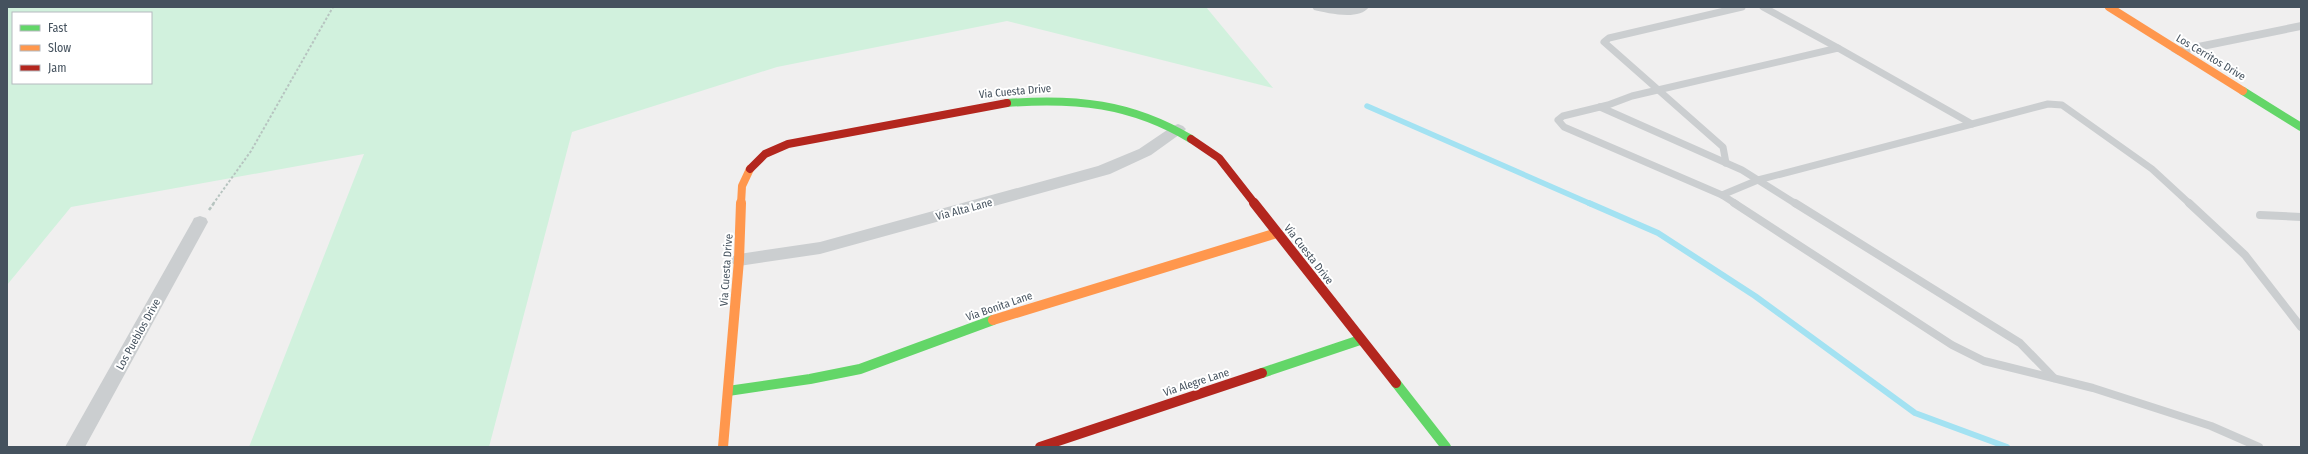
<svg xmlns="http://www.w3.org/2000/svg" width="2308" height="454" viewBox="0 0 2308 454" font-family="'Fira Sans Condensed',sans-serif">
  <rect width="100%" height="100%" fill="#f0efef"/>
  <!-- green -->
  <path fill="#d1f1dd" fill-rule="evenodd" d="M 7,7 L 1206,7 L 1273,88 L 1007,21 L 777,67 L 572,132 L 489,447 L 249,447 L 364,154 L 71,207 L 7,285 ZM 13,13 L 151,13 L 151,83 L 13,83 Z"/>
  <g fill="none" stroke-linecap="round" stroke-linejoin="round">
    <!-- stream-far1 -->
    <path stroke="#a3e2f2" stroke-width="5.5" d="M 1367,106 L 1591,204"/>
    <!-- stream -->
    <path stroke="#a3e2f2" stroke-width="6" d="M 1589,203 L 1658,233 L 1755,296 L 1915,413 L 2007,447"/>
    <!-- path-far1 -->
    <path stroke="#b7c4c0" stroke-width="2" stroke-dasharray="2.5 2" stroke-linecap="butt" d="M 213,204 L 251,151 L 333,7"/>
    <!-- path -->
    <path stroke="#b7c4c0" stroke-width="2.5" stroke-dasharray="3.5 2" stroke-linecap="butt" d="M 209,210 L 214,203"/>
    <!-- lane-far1 -->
    <g stroke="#cbced0" stroke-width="7">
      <path d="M 1763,7 L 1838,48"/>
      <path d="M 1600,107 L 1742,170 L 1796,204"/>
      <path d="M 1726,163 L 1723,147 L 1604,42 L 1609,38 L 1742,7"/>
      <path d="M 1722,195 L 1758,180 L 1972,124"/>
      <path d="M 1736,204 L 1722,195 L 1564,127 L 1558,120 L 1563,116 L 1608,105 L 1632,96 L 1838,48 L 1972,124 L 2048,104 L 2062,105 L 2152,169 L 2190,204"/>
    </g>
    <!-- lane -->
    <g stroke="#cbced0" stroke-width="8">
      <path d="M 1734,203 L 1952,345 L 1984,361 L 2093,388 L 2211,426 L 2259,447"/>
      <path d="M 1795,203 L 2020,343 L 2054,378"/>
      <path d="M 2189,203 L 2245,255 L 2301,327"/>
      <path d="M 2260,215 L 2301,217"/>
    </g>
    <!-- street -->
    <g fill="#cbced0" fill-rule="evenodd">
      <path d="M 1312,7 L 1369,7 C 1359,21 1328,13 1314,10 Z"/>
      <path d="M 2301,22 L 2301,30 L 2178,55 L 2171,51 L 2178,47 Z"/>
      <path d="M 1178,124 L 1183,126 L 1186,129 L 1183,132 L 1151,155 L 1110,174 L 820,254 L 739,266 L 733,264 L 730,260 L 733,256 L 739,254 L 820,242 L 1098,166 L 1139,149 L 1173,126 Z"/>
      <path d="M 200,216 L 206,218 L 208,222 L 85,447 L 65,447 L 192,222 L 194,218 Z"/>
    </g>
    <!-- fast-far1 -->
    <g stroke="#63d668" stroke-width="8">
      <path d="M 2243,91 L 2301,127"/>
      <path d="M 1007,103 C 1075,98 1131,103 1191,139"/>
    </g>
    <!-- fast -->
    <g stroke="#63d668" stroke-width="10">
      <path d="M 1262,373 L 1360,340"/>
      <path d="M 1396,383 L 1446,447"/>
      <path d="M 728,391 L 810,379 L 860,369 L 993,320"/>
    </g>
    <!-- slow-far1 -->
    <g stroke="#ff974d" stroke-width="8">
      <path d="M 2109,7 L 2243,91"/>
      <path d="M 741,204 L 742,186 L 750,169"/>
    </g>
    <!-- slow -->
    <g stroke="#ff974d" stroke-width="10">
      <path d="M 993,320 L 1277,233"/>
      <path d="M 723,447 L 739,260 L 741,203"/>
    </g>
    <!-- jam-far1 -->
    <g stroke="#b3261e" stroke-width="8">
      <path d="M 1191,139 L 1219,158 L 1255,204"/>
      <path d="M 750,169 L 765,154 L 788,144 L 1007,103"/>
    </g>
    <!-- jam -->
    <g stroke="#b3261e" stroke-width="10">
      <path d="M 1254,203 L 1396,383"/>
      <path d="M 1040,447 L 1262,373"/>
    </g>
  </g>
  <g text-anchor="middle" stroke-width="4" stroke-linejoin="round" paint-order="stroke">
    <!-- street labels -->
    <g font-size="11" fill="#45525e" stroke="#fff">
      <text transform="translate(2211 57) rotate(31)" y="4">Los Cerritos Drive</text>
      <text transform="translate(1015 91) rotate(-5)" y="4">Via Cuesta Drive</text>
      <text transform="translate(964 209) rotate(-15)" y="4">Via Alta Lane</text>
      <text transform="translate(1309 254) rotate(52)" y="4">Via Cuesta Drive</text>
      <text transform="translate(726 270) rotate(-86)" y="4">Via Cuesta Drive</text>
      <text transform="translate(999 306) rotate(-19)" y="4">Via Bonita Lane</text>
      <text transform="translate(138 334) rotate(-61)" y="4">Los Pueblos Drive</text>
      <text transform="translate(1196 382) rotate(-18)" y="4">Via Alegre Lane</text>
    </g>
  </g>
  <!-- border -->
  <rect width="2308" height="454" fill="none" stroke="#45525e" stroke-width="16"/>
  <!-- legend -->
  <rect x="12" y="12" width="140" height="72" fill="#ffffff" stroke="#b5babf"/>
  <rect x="20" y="25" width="20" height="6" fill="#63d668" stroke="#b5babf"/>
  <text x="48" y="32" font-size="12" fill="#45525e">Fast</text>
  <rect x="20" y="45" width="20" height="6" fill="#ff974d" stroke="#b5babf"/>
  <text x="48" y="52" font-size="12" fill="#45525e">Slow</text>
  <rect x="20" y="65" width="20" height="6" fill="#b3261e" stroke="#b5babf"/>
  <text x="48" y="72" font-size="12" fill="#45525e">Jam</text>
</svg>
